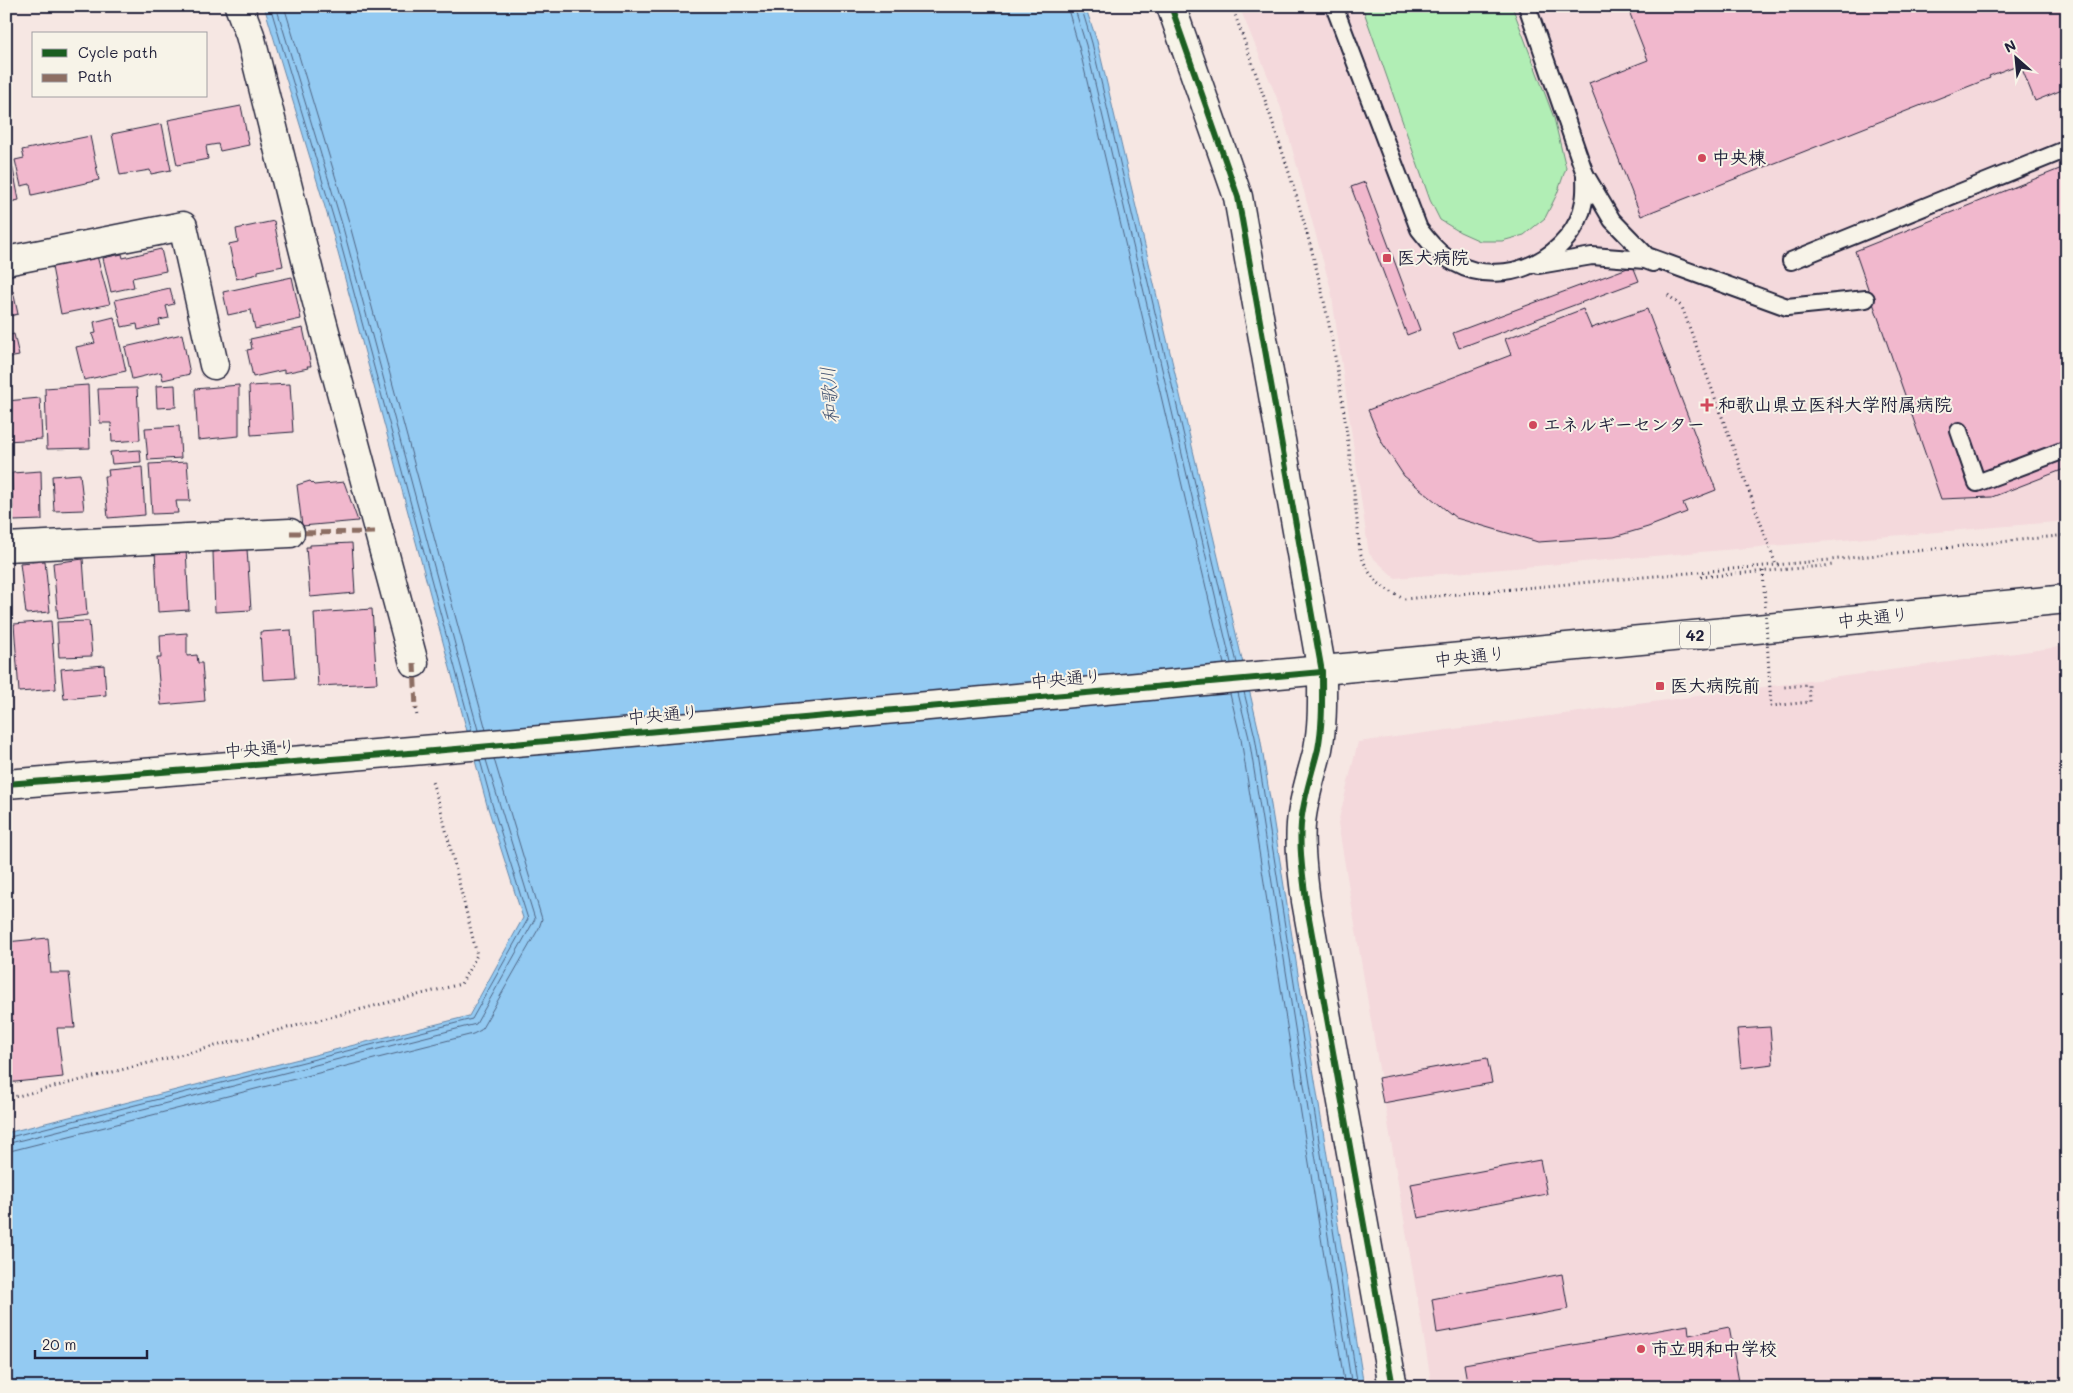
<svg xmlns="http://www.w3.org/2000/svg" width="2073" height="1393" viewBox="0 0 2073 1393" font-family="Mali,'Klee One',sans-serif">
  <rect width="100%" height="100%" fill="#f6e7e3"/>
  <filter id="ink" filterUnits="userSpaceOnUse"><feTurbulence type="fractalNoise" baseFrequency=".02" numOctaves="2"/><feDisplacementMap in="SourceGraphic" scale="10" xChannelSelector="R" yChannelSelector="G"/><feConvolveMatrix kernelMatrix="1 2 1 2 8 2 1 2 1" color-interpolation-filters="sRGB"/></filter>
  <g filter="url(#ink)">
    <!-- built -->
    <g fill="#f4d9dc">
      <path d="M 1239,6 L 2067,6 L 2067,521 L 1395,578 L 1369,554 L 1331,290 L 1281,108 Z"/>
      <path d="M 2067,646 L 2067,1387 L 1432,1387 L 1338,823 L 1358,742 Z"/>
    </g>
    <!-- green -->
    <path fill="#b1eeb5" stroke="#6a8878" d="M 1362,6 L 1512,6 L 1554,118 L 1566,168 L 1557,194 L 1545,218 L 1524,235 L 1502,241 L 1480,241 L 1460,232 L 1440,220 L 1430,200 Z"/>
    <!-- water -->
    <path fill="#93caf2" stroke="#6687a9" d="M 264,6 L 1085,6 L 1097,41 L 1260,736 L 1364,1387 L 6,1387 L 6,1133 L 469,1016 L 523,918 L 487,805 L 331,227 Z"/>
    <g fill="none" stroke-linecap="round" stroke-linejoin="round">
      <!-- shore -->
      <g stroke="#4f6584" stroke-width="1">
        <path d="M 270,6 L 336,226 L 472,731"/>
        <path d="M 276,6 L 342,224 L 478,730"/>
        <path d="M 284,6 L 349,222 L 486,730"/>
        <path d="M 1067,6 L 1079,47 L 1224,664"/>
        <path d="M 1074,6 L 1086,45 L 1231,663"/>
        <path d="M 1081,6 L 1092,43 L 1237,663"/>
        <path d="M 1244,692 L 1255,737 L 1358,1387"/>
        <path d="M 1238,693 L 1249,738 L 1352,1387"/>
        <path d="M 1230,694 L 1241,739 L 1345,1387"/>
        <path d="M 6,1138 L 472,1019 L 528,919 L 492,804 L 480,760"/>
        <path d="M 6,1144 L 476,1024 L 535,919 L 486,760"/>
        <path d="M 6,1152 L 473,1034 L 481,1030 L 539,928 L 542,919 L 494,759"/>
      </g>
    </g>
    <!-- building -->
    <g fill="#f1b8cd" stroke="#22223b">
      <path d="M 1627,6 L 2067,6 L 2067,88 L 2035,101 L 2020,64 L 1989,76 L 1990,78 L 1641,216 L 1589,83 L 1648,60 Z"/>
      <path d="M 241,106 L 249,145 L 220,151 L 218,144 L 206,146 L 208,159 L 177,165 L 168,120 Z"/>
      <path d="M 162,124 L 171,170 L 151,174 L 150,170 L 120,175 L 112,134 Z"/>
      <path d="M 90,136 L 99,180 L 32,195 L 30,184 L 21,186 L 15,160 L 24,158 L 22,150 Z"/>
      <path d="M 10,154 L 19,200 L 6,203 L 6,155 Z"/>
      <path d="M 2067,166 L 2067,468 L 1992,497 L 1941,499 L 1855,251 Z"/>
      <path d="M 1365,182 L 1420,330 L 1407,335 L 1351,187 Z"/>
      <path d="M 274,221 L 283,266 L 258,271 L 258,274 L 236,279 L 229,244 L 238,242 L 236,229 Z"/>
      <path d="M 161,249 L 166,271 L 132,278 L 134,287 L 111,292 L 103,258 L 122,254 L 123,258 Z"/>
      <path d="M 97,256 L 110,304 L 61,314 L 52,267 Z"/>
      <path d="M 1633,266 L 1639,281 L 1459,348 L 1453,333 Z"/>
      <path d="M 292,277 L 301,319 L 255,329 L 251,310 L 228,315 L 223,292 Z"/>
      <path d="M 170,288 L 174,304 L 166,306 L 169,318 L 159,320 L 160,325 L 138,330 L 137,324 L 122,327 L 115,300 Z"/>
      <path d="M 13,291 L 18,314 L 6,317 L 6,293 Z"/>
      <path d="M 1583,309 L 1591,328 L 1647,309 L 1716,490 L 1683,503 L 1687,512 L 1648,527 L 1614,537 L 1538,542 L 1456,518 L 1404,476 L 1381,441 L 1368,410 L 1511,355 L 1505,339 Z"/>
      <path d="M 114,317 L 126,371 L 84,380 L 76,347 L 95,343 L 92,334 L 96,333 L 94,322 Z"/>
      <path d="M 303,328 L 311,366 L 307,366 L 308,368 L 284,373 L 284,370 L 253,377 L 247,350 L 252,349 L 250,339 Z"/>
      <path d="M 14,334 L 19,356 L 8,358 L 10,372 L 6,373 L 6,336 Z"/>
      <path d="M 182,334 L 190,374 L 163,380 L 161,372 L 132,379 L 125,347 Z"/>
      <path d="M 290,384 L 293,432 L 251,435 L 249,386 Z"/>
      <path d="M 88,385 L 90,448 L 47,449 L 45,388 Z"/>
      <path d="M 175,385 L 176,407 L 157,408 L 156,386 Z"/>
      <path d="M 239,385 L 239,436 L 198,440 L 195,389 Z"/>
      <path d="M 137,388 L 140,440 L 112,442 L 111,423 L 100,423 L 98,389 Z"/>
      <path d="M 40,398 L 42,439 L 6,441 L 6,401 Z"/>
      <path d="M 179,426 L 181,458 L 148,460 L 145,428 Z"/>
      <path d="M 140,450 L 141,462 L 112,464 L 110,452 Z"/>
      <path d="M 187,462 L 190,501 L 176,501 L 178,513 L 152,514 L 149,464 Z"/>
      <path d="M 142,467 L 145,515 L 108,518 L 104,476 L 109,476 L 108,470 Z"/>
      <path d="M 41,471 L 42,520 L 13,521 L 12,473 Z"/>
      <path d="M 80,474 L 84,510 L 54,511 L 52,476 Z"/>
      <path d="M 310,481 L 314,485 L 344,482 L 358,521 L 302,526 L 297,485 Z"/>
      <path d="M 352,543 L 355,593 L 310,597 L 306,547 L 310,547 L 310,545 Z"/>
      <path d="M 186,548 L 189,610 L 158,612 L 155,550 Z"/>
      <path d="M 247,549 L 251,610 L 215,612 L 213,552 Z"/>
      <path d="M 83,559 L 87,615 L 58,619 L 53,563 Z"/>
      <path d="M 45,561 L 50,612 L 26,614 L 20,563 Z"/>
      <path d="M 372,609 L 377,683 L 318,686 L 314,613 Z"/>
      <path d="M 51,621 L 56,689 L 19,692 L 14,624 Z"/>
      <path d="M 89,621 L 92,656 L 59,657 L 57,622 Z"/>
      <path d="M 291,630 L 295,678 L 263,680 L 260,632 Z"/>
      <path d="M 187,633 L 187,656 L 197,655 L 198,663 L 202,663 L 205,701 L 161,705 L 157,658 L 161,658 L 160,635 Z"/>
      <path d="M 104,665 L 106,695 L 64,699 L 61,669 Z"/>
      <path d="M 48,938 L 51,973 L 69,973 L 75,1028 L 57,1028 L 63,1077 L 6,1083 L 6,942 Z"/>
      <path d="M 1770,1027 L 1773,1064 L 1741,1068 L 1737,1029 Z"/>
      <path d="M 1487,1058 L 1492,1083 L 1383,1103 L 1378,1078 Z"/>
      <path d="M 1540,1160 L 1547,1194 L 1418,1218 L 1411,1184 Z"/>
      <path d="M 1562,1274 L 1568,1309 L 1437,1333 L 1432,1299 Z"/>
      <path d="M 1688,1325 L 1689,1335 L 1729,1327 L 1740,1387 L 1468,1387 L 1464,1364 Z"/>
    </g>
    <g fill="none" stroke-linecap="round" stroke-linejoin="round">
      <defs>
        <g id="lane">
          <path d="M 1334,6 L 1419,229 C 1430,243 1440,255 1455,263 C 1505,291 1575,256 1584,201 C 1586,192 1585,182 1585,174"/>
          <path d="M 1527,6 L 1585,174 L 1612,220 L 1647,256 L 1787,307 L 1866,299"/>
          <path d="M 1791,261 L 2067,149"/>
          <path d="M 1539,265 L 1592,256 L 1645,260 L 1653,263"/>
          <path d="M 1959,431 L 1977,483 L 2067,449"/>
        </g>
        <g id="street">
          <path d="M 239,6 L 250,35 L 310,276 L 414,663"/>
          <path d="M 1171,6 L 1238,197 L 1322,672"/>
          <path d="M 6,261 L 183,226 L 214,365"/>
          <path d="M 6,547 L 290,533"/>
        </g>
        <path id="secondary" d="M 1322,672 C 1322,698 1323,723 1318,749 C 1312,774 1303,798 1301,824 C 1299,849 1303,876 1306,901 L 1393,1387"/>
        <path id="highway" d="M 6,784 C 694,730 1380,666 2067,599"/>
      </defs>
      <!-- lane casing -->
      <use href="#lane" stroke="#22223b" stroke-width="20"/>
      <!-- street casing -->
      <use href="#street" stroke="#22223b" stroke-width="31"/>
      <!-- secondary casing -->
      <use href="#secondary" stroke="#22223b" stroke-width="31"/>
      <!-- highway casing -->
      <use href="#highway" stroke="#22223b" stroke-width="31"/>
      <!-- path -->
      <g stroke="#22223b" stroke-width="3" stroke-dasharray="1 4" stroke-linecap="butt">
        <path d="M 1232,6 C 1258,80 1285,154 1306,230 C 1336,334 1350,444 1360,552 C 1370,580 1378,585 1404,599 L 1830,560 L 2067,535"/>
        <path d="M 1668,295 L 1682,307 L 1776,565"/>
        <path d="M 1701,577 L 1834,565"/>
        <path d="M 416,709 L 417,717"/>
        <path d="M 6,1099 L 461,984 L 477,955 L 440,806 L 432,782"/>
      </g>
      <!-- lane -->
      <use href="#lane" stroke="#f7f3e8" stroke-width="16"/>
      <!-- street -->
      <use href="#street" stroke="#f7f3e8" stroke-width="28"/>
      <!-- secondary -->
      <use href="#secondary" stroke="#f7f3e8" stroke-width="28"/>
      <!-- highway -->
      <use href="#highway" stroke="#f7f3e8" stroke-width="28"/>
      <!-- path-bridge -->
      <path stroke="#22223b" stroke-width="3" stroke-dasharray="1 4" stroke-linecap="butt" d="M 1763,571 L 1771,706 L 1810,702 L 1809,685 L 1784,687"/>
      <!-- quiet -->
      <g stroke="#8d6e63" stroke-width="5" stroke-dasharray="10 5" stroke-linecap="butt">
        <path d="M 290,533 L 378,532"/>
        <path d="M 414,663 L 416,709"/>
      </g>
      <defs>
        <g id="cycleway">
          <path d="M 1171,6 L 1238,197 L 1322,672 C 1322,698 1323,723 1318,749 C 1312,774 1303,798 1301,824 C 1299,849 1303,876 1306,901 L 1393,1387"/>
          <path d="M 6,784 L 422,752 L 1322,672"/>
        </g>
      </defs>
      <!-- cycleway casing -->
      <use href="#cycleway" stroke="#f7f3e8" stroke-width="9"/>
      <!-- cycleway -->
      <use href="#cycleway" stroke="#1b5e20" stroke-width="6"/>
    </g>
  </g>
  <!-- markers -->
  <g fill="#d1495b" stroke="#f7f3e8" stroke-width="2">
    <circle cx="1702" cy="158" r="5"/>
    <rect x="1382" y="253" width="10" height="10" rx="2.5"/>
    <path d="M1704.5 397.5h5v5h5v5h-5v5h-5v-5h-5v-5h5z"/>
    <circle cx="1533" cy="425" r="5"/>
    <rect x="1655" y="681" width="10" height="10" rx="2.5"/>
    <circle cx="1641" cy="1349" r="5"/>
  </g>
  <g text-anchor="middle" stroke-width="4" stroke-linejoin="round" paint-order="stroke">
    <!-- shield labels -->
    <rect fill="#f7f3e8" stroke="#62616f" stroke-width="1" x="1680" y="621.5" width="30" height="27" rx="4"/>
    <g font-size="16" font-weight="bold" fill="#22223b">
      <text x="1695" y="641">42</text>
    </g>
    <!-- poi labels -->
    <g font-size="18" font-weight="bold" fill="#22223b" stroke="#f7f3e8" text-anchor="start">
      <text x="1712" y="164">中央棟</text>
      <text x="1397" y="264">医大病院</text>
      <text x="1718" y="411">和歌山県立医科大学附属病院</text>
      <text x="1543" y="431">エネルギーセンター</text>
      <text x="1670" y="692">医大病院前</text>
      <text x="1651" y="1355">市立明和中学校</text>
    </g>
    <!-- street labels -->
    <g font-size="18" fill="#22223b" stroke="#f7f3e8">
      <text transform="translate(1873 618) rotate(-6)" y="6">中央通り</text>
      <text transform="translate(1470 657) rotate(-6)" y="6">中央通り</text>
      <text transform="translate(1066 679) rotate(-5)" y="6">中央通り</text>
      <text transform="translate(663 715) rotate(-5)" y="6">中央通り</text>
      <text transform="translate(260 749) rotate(-4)" y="6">中央通り</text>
    </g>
    <!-- water labels -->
    <g font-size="19" font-style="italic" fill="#445472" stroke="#f7f3e8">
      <text transform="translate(829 395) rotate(-94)" y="7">和歌川</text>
    </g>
  </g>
  <!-- margin -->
  <rect width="2073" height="1393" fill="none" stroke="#f7f3e8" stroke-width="25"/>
  <rect x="12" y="12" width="2048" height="1368" fill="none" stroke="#22223b" stroke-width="2" filter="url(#ink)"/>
  <!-- legend -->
  <rect x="32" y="32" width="175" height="65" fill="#f7f3e8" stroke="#a29fa3"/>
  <rect x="42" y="49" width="25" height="8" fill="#1b5e20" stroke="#a29fa3"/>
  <text x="78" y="58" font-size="15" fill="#22223b">Cycle path</text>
  <rect x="42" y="74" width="25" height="8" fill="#8d6e63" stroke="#a29fa3"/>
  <text x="78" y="82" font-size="15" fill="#22223b">Path</text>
  <!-- north arrow -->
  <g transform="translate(2016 58) rotate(333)" stroke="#f7f3e8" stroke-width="4" paint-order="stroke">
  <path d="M0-4L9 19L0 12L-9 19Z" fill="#22223b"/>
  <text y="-8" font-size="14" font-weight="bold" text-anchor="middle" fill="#22223b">N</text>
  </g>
  <!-- scale -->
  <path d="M35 1350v8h112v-8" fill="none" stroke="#22223b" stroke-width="2.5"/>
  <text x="42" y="1350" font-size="15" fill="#22223b" stroke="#f7f3e8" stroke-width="4" paint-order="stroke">20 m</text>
</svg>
